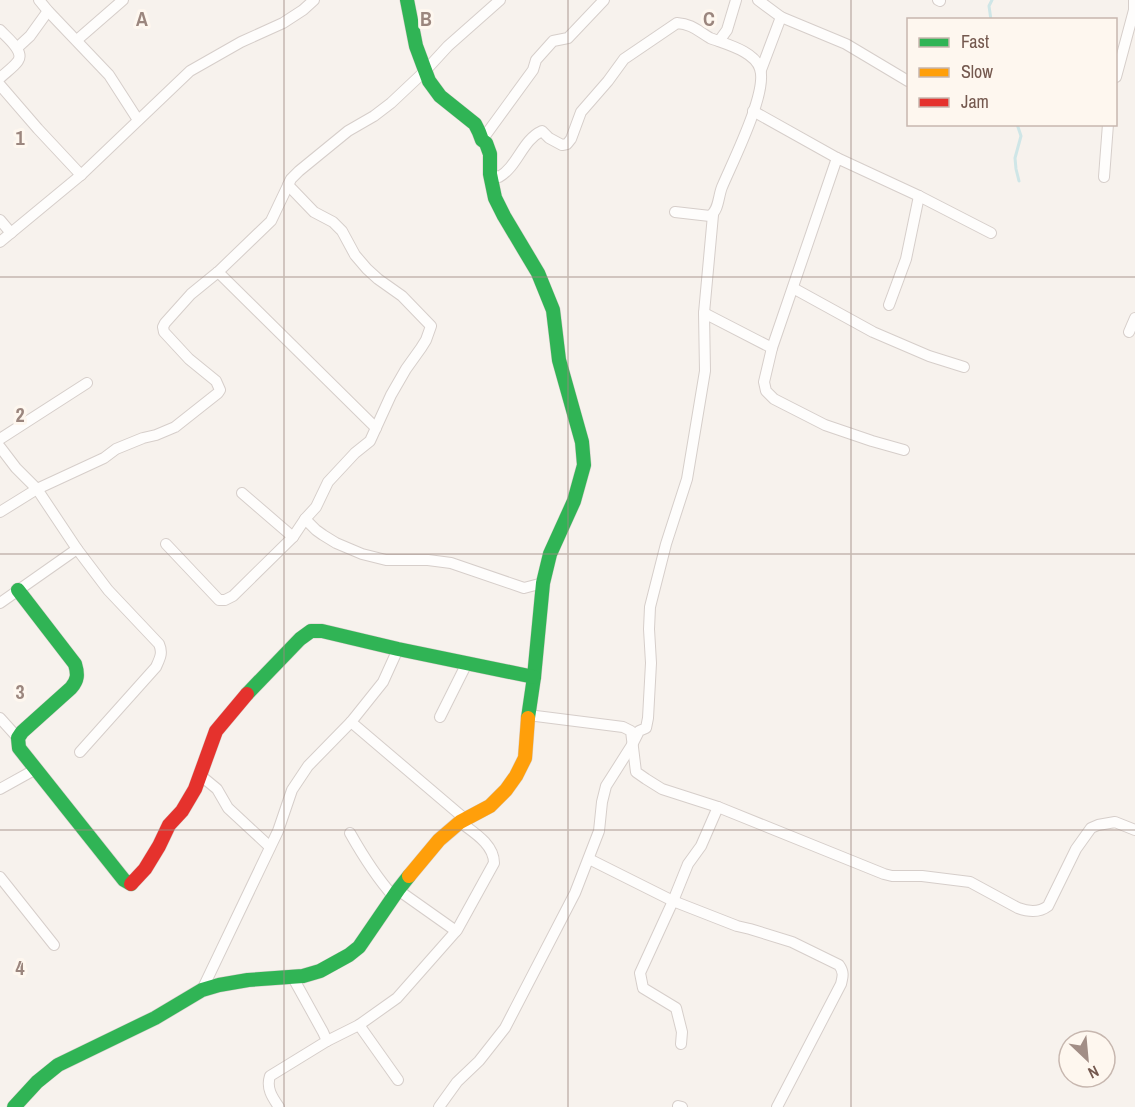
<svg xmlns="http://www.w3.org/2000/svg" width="1135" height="1107" viewBox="0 0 1135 1107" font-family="'Archivo Narrow',sans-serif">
  <rect width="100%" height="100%" fill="#f7f2ed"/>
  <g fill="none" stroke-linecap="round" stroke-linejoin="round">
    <!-- stream -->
    <g stroke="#cfe6e7" stroke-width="3">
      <path d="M 991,20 L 989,6 L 992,0"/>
      <path d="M 1017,124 L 1021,136 L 1015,158 L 1016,169 L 1019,181"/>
    </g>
    <defs>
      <g id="street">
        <path d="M 39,0 L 48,11 L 109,75 L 138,120"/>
        <path d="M 758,0 L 781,17 L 761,70"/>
        <path d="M 938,0 L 940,1"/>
        <path d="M 781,17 L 846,44 L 908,81"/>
        <path d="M 0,30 C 6,37 25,51 18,61 C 14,67 5,73 0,78"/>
        <path d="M 77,40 L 123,0"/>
        <path d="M 719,41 L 727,30 L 736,0"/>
        <path d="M 17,48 L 30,36 L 48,11"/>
        <path d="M 1116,77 L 1134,10 L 1134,0"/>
        <path d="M 0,85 L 38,129 L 81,175"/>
        <path d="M 753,111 L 837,158"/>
        <path d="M 482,140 L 533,70 L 536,60 L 553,41 L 568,38 L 604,0"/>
        <path d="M 490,174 L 499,177 C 518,166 522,140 542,131 L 549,138 L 562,145 L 567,144 L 571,139 L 581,112 L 608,81 L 624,59 L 677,23 C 692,24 698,31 710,38 C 725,44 755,51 760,69 C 768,92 732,163 722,187 C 718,197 719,210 710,216 L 675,212"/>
        <path d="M 1104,177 L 1108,124"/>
        <path d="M 0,220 L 11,233"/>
        <path d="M 0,242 L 81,175 L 190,71 L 241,42 L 283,23 L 303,10 L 314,0"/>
        <path d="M 218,272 L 376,428"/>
        <path d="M 793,288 L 873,332 L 929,356 L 964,367"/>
        <path d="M 889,305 L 906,259 L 919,196"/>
        <path d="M 704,313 L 772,348 L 837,158 L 919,196 L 991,233"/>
        <path d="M 1129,332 L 1135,318"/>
        <path d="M 772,348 L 764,382 L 766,391 L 774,399 L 825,425 L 872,441 L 904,450"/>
        <path d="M 0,439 L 87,383"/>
        <path d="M 0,447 L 16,468 L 37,489 L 77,549 L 108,590 L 159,644 C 163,653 160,658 156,667 L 80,752"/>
        <path d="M 242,493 L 293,537"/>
        <path d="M 0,512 L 37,489 L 104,458 L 116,449 L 143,438 L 156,435 L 175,427 L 218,393 L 220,390 L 216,381 L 189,359 L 164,332 L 163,327 L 165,323 L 191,294 L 218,272 L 271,221 L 291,179 L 299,171 L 348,131 L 374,116 L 391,103 L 425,71 L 448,46 L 500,0"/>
        <path d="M 305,519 L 316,530 L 323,535 L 336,543 L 362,554 L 386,560 L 428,560 L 451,563 L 524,588 L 543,583"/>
        <path d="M 166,544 L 219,600 L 225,600 L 233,596 L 293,537 L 305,519 L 316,507 L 328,482 L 355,453 L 370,441 L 391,395 L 406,369 L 421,348 L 426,340 L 431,326 L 402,296 L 378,279 L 367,269 L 355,255 L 342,231 L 333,222 L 314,212 L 288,185"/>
        <path d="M 0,603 L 77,549"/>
        <path d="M 528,715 L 623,727 L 631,731 L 636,772 L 646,779 L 662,789 L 718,807 L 884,874 L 892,876 L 922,876 L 970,882 L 1018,908 C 1029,912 1039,913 1048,906 L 1076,849 L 1091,828 L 1098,825 L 1115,822 L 1135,830"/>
        <path d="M 440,717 L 467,663"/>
        <path d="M 0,718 L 18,738"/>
        <path d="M 351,722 L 465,819"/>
        <path d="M 200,775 L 217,789 L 228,808 L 270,847"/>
        <path d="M 0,789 L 36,769"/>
        <path d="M 350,833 C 363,856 376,877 394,897"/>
        <path d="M 589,859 L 673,901 L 737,926 L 750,929 L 792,942 L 839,965 C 844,972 843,976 841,984 L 777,1107"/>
        <path d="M 0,877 L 54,945"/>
        <path d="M 398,890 L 456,931"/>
        <path d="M 202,990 L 278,831 L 292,790 L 308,766 L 351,722 L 383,682 L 398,649"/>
        <path d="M 359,1025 L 398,1080"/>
        <path d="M 327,1041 L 359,1025 L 397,998 L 457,930 L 494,863 C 494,844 473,832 460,822"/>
        <path d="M 681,1044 L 682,1032 L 676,1008 L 643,988 L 640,973 L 673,901 L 688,864 L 701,846 L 718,807"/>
        <path d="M 678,1106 L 682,1107"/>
        <path d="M 279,1107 C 272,1097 266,1088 270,1076 L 327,1041 L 323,1032 L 292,976"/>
        <path d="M 439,1107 L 457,1082 L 479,1061 L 505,1028 L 575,893 L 599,831 L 602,802 L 606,786 L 632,745 L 639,731 L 646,728 L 648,718 L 651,663 L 649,629 L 650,607 L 666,544 L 687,479 L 705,371 L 704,313 L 713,215"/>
      </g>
      <g id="fast">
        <path d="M 407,0 L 416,46 L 429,81 L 440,96 L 475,124 L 479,132 L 482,140 L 486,143 L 490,154 L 490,174 L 495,198 L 504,216 L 538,273 L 553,310 L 559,360 L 582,442 L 584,465 L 574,501 L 550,554 L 543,583 L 534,677 L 528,718"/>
        <path d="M 18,590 L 75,664 C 78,674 78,680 71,688 L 22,732 L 18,738 L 19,748 L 124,880 L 131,884"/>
        <path d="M 247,694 L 300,639 L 311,631 L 322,631 L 398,649 L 534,677"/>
        <path d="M 14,1107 L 37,1082 L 58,1065 L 155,1018 L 202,990 L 219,985 L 248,980 L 303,976 L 320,971 L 349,955 L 359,947 L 398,890 L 409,876"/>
      </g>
      <path id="slow" d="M 409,876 L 439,840 L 460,822 L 490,806 L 506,790 L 516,776 L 525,758 L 528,718"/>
      <path id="jam" d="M 131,884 L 145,869 L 159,846 L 169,825 L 182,811 L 195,789 L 216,731 L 247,694"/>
    </defs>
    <!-- street casing -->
    <use href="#street" stroke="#d6ceca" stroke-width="12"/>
    <!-- fast casing -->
    <use href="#fast" stroke="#d6ceca" stroke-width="15"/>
    <!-- slow casing -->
    <use href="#slow" stroke="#d6ceca" stroke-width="15"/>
    <!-- jam casing -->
    <use href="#jam" stroke="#d6ceca" stroke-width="15"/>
    <!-- street -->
    <use href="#street" stroke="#fefdfc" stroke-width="10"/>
    <!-- fast -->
    <use href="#fast" stroke="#30b455" stroke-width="14"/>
    <!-- slow -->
    <use href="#slow" stroke="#ff9f0a" stroke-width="14"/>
    <!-- jam -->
    <use href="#jam" stroke="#e5322d" stroke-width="14"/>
  </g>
  <!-- grid -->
  <path fill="none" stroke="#9b867e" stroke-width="1.5" stroke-opacity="0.55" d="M 284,0 L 284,1107M 568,0 L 568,1107M 851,0 L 851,1107M 0,277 L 1135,277M 0,554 L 1135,554M 0,830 L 1135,830"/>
  <g font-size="20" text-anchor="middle" font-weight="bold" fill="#9b867e" stroke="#fef7ef" stroke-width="6" stroke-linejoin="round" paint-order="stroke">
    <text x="142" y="26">A</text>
    <text x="426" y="26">B</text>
    <text x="709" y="26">C</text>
    <text x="20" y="145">1</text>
    <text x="20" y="422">2</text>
    <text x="20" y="699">3</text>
    <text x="20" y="975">4</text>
  </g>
  <!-- legend -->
  <rect x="907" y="18" width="210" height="108" fill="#fef7ef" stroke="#c7b7af" stroke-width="1.5"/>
  <rect x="919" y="38" width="30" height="9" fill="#30b455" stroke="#c7b7af" stroke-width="1.5"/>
  <text x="961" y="48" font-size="18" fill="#74584e">Fast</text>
  <rect x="919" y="68" width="30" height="9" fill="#ff9f0a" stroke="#c7b7af" stroke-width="1.5"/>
  <text x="961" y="78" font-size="18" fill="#74584e">Slow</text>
  <rect x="919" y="98" width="30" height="9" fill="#e5322d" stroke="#c7b7af" stroke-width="1.5"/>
  <text x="961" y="108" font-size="18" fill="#74584e">Jam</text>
  <!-- north arrow -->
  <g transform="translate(1087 1059) rotate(154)"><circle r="28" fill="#fef7ef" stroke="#c7b7af" stroke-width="1.5"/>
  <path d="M0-4.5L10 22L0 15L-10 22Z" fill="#a28e86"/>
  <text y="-9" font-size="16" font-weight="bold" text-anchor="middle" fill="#74584e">N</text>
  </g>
</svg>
